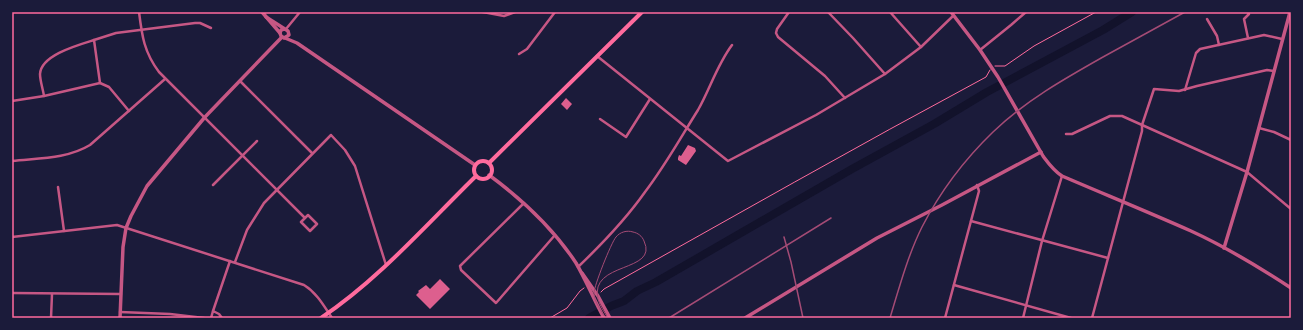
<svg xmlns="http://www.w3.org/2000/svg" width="1303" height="330" viewBox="0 0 1303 330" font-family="'DejaVu Sans',sans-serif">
  <rect width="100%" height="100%" fill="#1b1b3a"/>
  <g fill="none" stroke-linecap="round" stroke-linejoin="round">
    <!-- river -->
    <path stroke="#12122b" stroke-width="8" d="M 589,318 L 611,306 L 624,301 L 637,291 L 656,282 L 852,169 L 934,124 L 987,92 L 1103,30 L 1132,12"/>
  </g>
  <!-- building -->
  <g fill="#dd5f8e">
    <path d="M 566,98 L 572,104 L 567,110 L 561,104 Z"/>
    <path d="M 688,145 L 695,148 L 696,151 L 686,165 L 678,160 L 678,158 L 679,155 L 681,156 Z"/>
    <path d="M 440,279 L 450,289 L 430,309 L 416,295 L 419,292 L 418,291 L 426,285 L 430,289 Z"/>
  </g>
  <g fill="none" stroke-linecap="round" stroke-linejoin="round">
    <!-- path -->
    <g stroke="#ff6b9d" stroke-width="1">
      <path d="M 995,66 L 1005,66 L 1034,46 L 1096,12"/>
      <path d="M 601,292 L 604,289 C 731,218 857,146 986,77 L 990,70"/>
      <path d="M 550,318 L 567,308 L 580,291 L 584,288"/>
    </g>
    <!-- minor -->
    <g stroke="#c65784" stroke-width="2.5">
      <path d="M 139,12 C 142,36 144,52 159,72 L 305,218 L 301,222 L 310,231 L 317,224 L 308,215 L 305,218"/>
      <path d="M 483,12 L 504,16 L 515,12"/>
      <path d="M 789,12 L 777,29 L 776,33 L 778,37 L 825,76 L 845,98"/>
      <path d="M 828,12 L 853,38 L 885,74"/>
      <path d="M 890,12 L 921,47"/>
      <path d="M 1207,19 L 1217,36 L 1219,45"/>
      <path d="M 286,29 L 300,12"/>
      <path d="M 1248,38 L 1244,19 L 1249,14 L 1248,12"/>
      <path d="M 980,50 L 1011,25 L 1026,12"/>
      <path d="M 519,54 L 527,49 L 555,12"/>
      <path d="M 597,56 L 728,161 L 816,115 L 885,74 L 921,47 L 953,16"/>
      <path d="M 240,81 L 312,153"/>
      <path d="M 100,83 L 94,40 L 116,33 L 195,23 L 200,23 L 211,28"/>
      <path d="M 1185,90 L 1196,53 L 1200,49 L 1264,35 L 1282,39"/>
      <path d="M 44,96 C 43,89 40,81 40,74 C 41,55 78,45 94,40"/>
      <path d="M 12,101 L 44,96 L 100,83 L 109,87 L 129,111"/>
      <path d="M 600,119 L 626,137 L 650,99"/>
      <path d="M 1259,128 L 1274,132 L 1291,140"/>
      <path d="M 1066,134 L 1072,134 L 1110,116 L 1122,116 L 1247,172 L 1291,209"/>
      <path d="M 12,161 C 38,158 67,159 90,145 L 165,79"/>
      <path d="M 213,185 L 257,141"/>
      <path d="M 58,187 L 64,231"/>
      <path d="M 524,203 L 460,266 L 461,270 L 496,303 L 555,235"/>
      <path d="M 971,221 L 1108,258"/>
      <path d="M 12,237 L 117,225 L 304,285 C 317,293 324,306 332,318"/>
      <path d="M 235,262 L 247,230 L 264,203 L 331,135 L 345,150 L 355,166 L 386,265"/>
      <path d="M 578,267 C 602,244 626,219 645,192 C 665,166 681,137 698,110 C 710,89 717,65 732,45"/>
      <path d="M 954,285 L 1071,318"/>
      <path d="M 12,293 L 121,294"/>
      <path d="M 213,311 L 230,261"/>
      <path d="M 120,312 L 170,314 L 204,318"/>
      <path d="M 51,318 L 52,294"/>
      <path d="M 211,318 L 213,311 L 219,314 L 222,318"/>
      <path d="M 945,318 L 979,191 L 977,185"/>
      <path d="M 1023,318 L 1042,241 L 1062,176"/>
      <path d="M 1092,318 L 1142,131 L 1142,125 L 1154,89 L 1179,91 L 1197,86 L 1267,70 L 1274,71"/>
    </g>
    <!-- tertiary -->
    <g stroke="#c65784" stroke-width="3.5">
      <path d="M 262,12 L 280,33"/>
      <path d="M 951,12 L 980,50 L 998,77 L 1043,156 C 1049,164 1053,170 1062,176 C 1104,194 1148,212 1191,231 C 1226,247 1259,267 1291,288"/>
      <path d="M 266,17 L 288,31 L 289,35 L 284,38 L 281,36 L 280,33 L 281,30 L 284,29"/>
      <path d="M 285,38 L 297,43 L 475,165"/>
      <path d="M 489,175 C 523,200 553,228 576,263 C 586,280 594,300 604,318"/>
      <path d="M 1224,248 L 1247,172 L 1290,12"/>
      <path d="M 582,273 L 598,296 L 610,318"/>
      <path d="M 120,318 L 123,247 L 126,228 L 131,216 L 147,186 L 205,117 L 282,37"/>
      <path d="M 745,318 L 877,238 L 942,205 L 1041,152"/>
    </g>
    <!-- secondary -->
    <g stroke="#ff6b9d" stroke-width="4">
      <circle cx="483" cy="170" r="9"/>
      <path d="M 489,163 L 642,12"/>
      <path d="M 321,318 C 379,279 426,225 476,176"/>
    </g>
    <!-- tram -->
    <path stroke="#a44b75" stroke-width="1" d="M 605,318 C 602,311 594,302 594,293 C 594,286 611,243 616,237 C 620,232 627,230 633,232 C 638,233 642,236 644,241 C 659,273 589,261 598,299 C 600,306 604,312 608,318"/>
    <!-- rail -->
    <g stroke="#a44b75" stroke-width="1.5">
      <path d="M 784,237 L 791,262 L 803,318"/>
      <path d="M 669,318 L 831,218"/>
      <path d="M 890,318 C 899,288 908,255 922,227 C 940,192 965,159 993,132 C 1025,101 1064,79 1103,57 C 1130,42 1158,27 1185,12"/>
    </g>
  </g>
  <!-- border -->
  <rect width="1303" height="330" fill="none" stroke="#1b1b3a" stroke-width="26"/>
  <rect x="13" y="13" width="1277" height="304" fill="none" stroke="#ff6b9d" stroke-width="1.5"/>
</svg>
